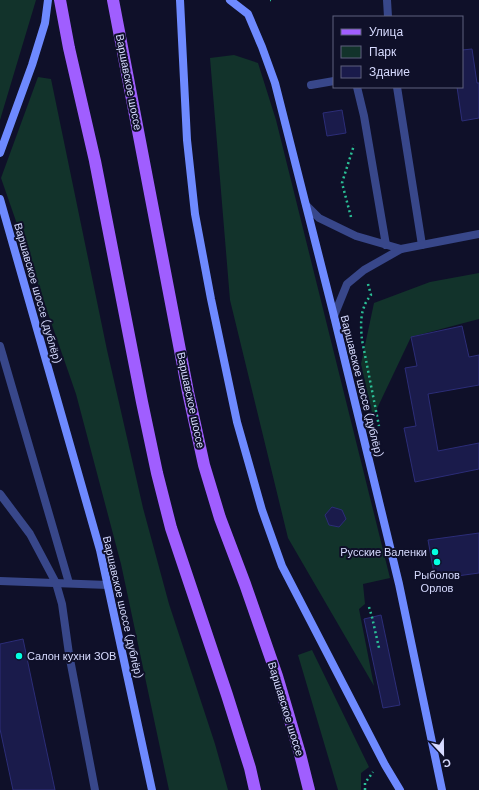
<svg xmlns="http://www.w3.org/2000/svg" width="479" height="790" viewBox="0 0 479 790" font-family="'DM Sans',sans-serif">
  <rect width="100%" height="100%" fill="#0f1029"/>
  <!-- green -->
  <g fill="#12332b">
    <path d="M 0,0 L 36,0 L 0,120 Z"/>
    <path d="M 234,55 L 258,63 L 276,120 L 390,578 L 363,584 L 365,604 L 359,609 L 374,686 L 288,538 L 230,300 L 210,58 Z"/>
    <path d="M 38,77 L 51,79 L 107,350 L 143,508 L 169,604 L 215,744 L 228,790 L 169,790 L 121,564 L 76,394 L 1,178 Z"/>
    <path d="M 479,273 L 479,319 L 411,337 L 373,417 L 361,364 L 374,303 L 430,282 Z"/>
    <path d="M 312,650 L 369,767 L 361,773 L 361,790 L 338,790 L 298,655 Z"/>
  </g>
  <!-- building -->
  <g fill="#1a1b4b" stroke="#2c2d78">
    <path d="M 472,49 L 477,83 L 479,83 L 479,118 L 462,121 L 457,87 L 462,87 L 462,50 Z"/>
    <path d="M 342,110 L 346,133 L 327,136 L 323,113 Z"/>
    <path d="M 462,326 L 469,357 L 479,355 L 479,385 L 428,394 L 438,451 L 479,443 L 479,469 L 415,482 L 404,428 L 416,426 L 405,368 L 417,366 L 411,337 Z"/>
    <path d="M 332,507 L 342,510 L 346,519 L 339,527 L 329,525 L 325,515 Z"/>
    <path d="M 479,533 L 479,573 L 435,579 L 428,540 Z"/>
    <path d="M 381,615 L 400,705 L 383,708 L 364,619 Z"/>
    <path d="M 23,639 L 33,687 L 55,790 L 13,790 L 0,729 L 0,644 Z"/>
  </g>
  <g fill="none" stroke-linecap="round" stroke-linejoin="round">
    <!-- path -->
    <g stroke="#2bbf96" stroke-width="2.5" stroke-dasharray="2 3" stroke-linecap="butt">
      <path d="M 270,0 L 271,0"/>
      <path d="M 351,217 L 342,183 L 354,145"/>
      <path d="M 368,284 L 371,295 C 368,299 365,303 364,307 C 360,317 361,330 362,340 L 379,426"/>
      <path d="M 369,607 L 372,617 L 379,648"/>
      <path d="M 365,790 L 365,783 L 373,772"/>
    </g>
    <!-- lane -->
    <g stroke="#38478a" stroke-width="8">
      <path d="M 387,0 L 388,17"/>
      <path d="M 311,85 L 334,81"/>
      <path d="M 357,87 L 364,116 L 386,245"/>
      <path d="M 397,87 L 422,245"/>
      <path d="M 0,494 L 30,534 L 56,583 L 62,604 L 69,654 L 95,790"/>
    </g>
    <!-- street -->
    <g stroke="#38478a" stroke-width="8">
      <path d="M 307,206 L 319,218 L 356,236 L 401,249"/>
      <path d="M 334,316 L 347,284 L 364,270 L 401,249 L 479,234"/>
      <path d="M 0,346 L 69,583"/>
      <path d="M 0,581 L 108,585"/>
    </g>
    <!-- secondary -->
    <g stroke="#6e8aff" stroke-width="8">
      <path d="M 180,0 L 187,140 L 195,214 L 211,299 L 237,422 L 262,510 L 282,566 L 385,765 L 400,790"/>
      <path d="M 230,0 L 248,14 L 262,47 L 275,83 L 334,316 L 399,584 L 442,790"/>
      <path d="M 0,153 L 32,65 L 45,23 L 48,0"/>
      <path d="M 0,199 L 100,550 L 152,790"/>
    </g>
    <!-- primary -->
    <g stroke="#a05eff" stroke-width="12">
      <path d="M 60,0 L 69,48 L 95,161 L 142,402 L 157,473 L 171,528 L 227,695 L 250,768 L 255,790"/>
      <path d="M 113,0 L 188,392 L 204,465 L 220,518 L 245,584 L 277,676 L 300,754 L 309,790"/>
    </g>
  </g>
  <!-- markers -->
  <g fill="#03ffe2" stroke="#0f1029" stroke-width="1.5">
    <circle cx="435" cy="552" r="4"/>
    <circle cx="437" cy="562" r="4"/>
    <circle cx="19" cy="656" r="4"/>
  </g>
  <g text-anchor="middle" stroke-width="4" stroke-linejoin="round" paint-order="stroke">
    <!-- street labels -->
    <g font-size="11" fill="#d7dbff" stroke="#0f1029">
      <text transform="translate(129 82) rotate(79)" y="4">Варшавское шоссе</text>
      <text transform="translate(38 293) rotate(74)" y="4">Варшавское шоссе (дублёр)</text>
      <text transform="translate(362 386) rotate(76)" y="4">Варшавское шоссе (дублёр)</text>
      <text transform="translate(191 400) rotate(78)" y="4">Варшавское шоссе</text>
      <text transform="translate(123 607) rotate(77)" y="4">Варшавское шоссе (дублёр)</text>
      <text transform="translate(286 709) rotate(73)" y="4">Варшавское шоссе</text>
    </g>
    <!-- poi labels -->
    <g font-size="11" fill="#d7dbff" stroke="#0f1029" text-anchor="end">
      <text x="427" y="556">Русские Валенки</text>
      <text x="437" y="579" text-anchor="middle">Рыболов<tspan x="437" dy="13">Орлов</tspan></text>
      <text x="27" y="660" text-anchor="start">Салон кухни ЗОВ</text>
    </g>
  </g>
  <!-- legend -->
  <rect x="333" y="16" width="130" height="72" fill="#0f1029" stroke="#5f617f"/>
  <rect x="341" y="29" width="20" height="6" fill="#a05eff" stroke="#5f617f"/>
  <text x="369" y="36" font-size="12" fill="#d7dbff">Улица</text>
  <rect x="341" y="46" width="20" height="12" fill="#12332b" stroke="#5f617f"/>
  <text x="369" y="56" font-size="12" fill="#d7dbff">Парк</text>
  <rect x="341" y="66" width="20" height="12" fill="#1a1b4b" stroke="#5f617f"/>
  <text x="369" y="76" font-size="12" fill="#d7dbff">Здание</text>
  <!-- north arrow -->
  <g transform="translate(443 754) rotate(158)" stroke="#0f1029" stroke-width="3" paint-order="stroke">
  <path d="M0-3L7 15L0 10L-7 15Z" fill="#d7dbff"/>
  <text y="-6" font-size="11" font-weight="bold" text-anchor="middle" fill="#d7dbff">С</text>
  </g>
</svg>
